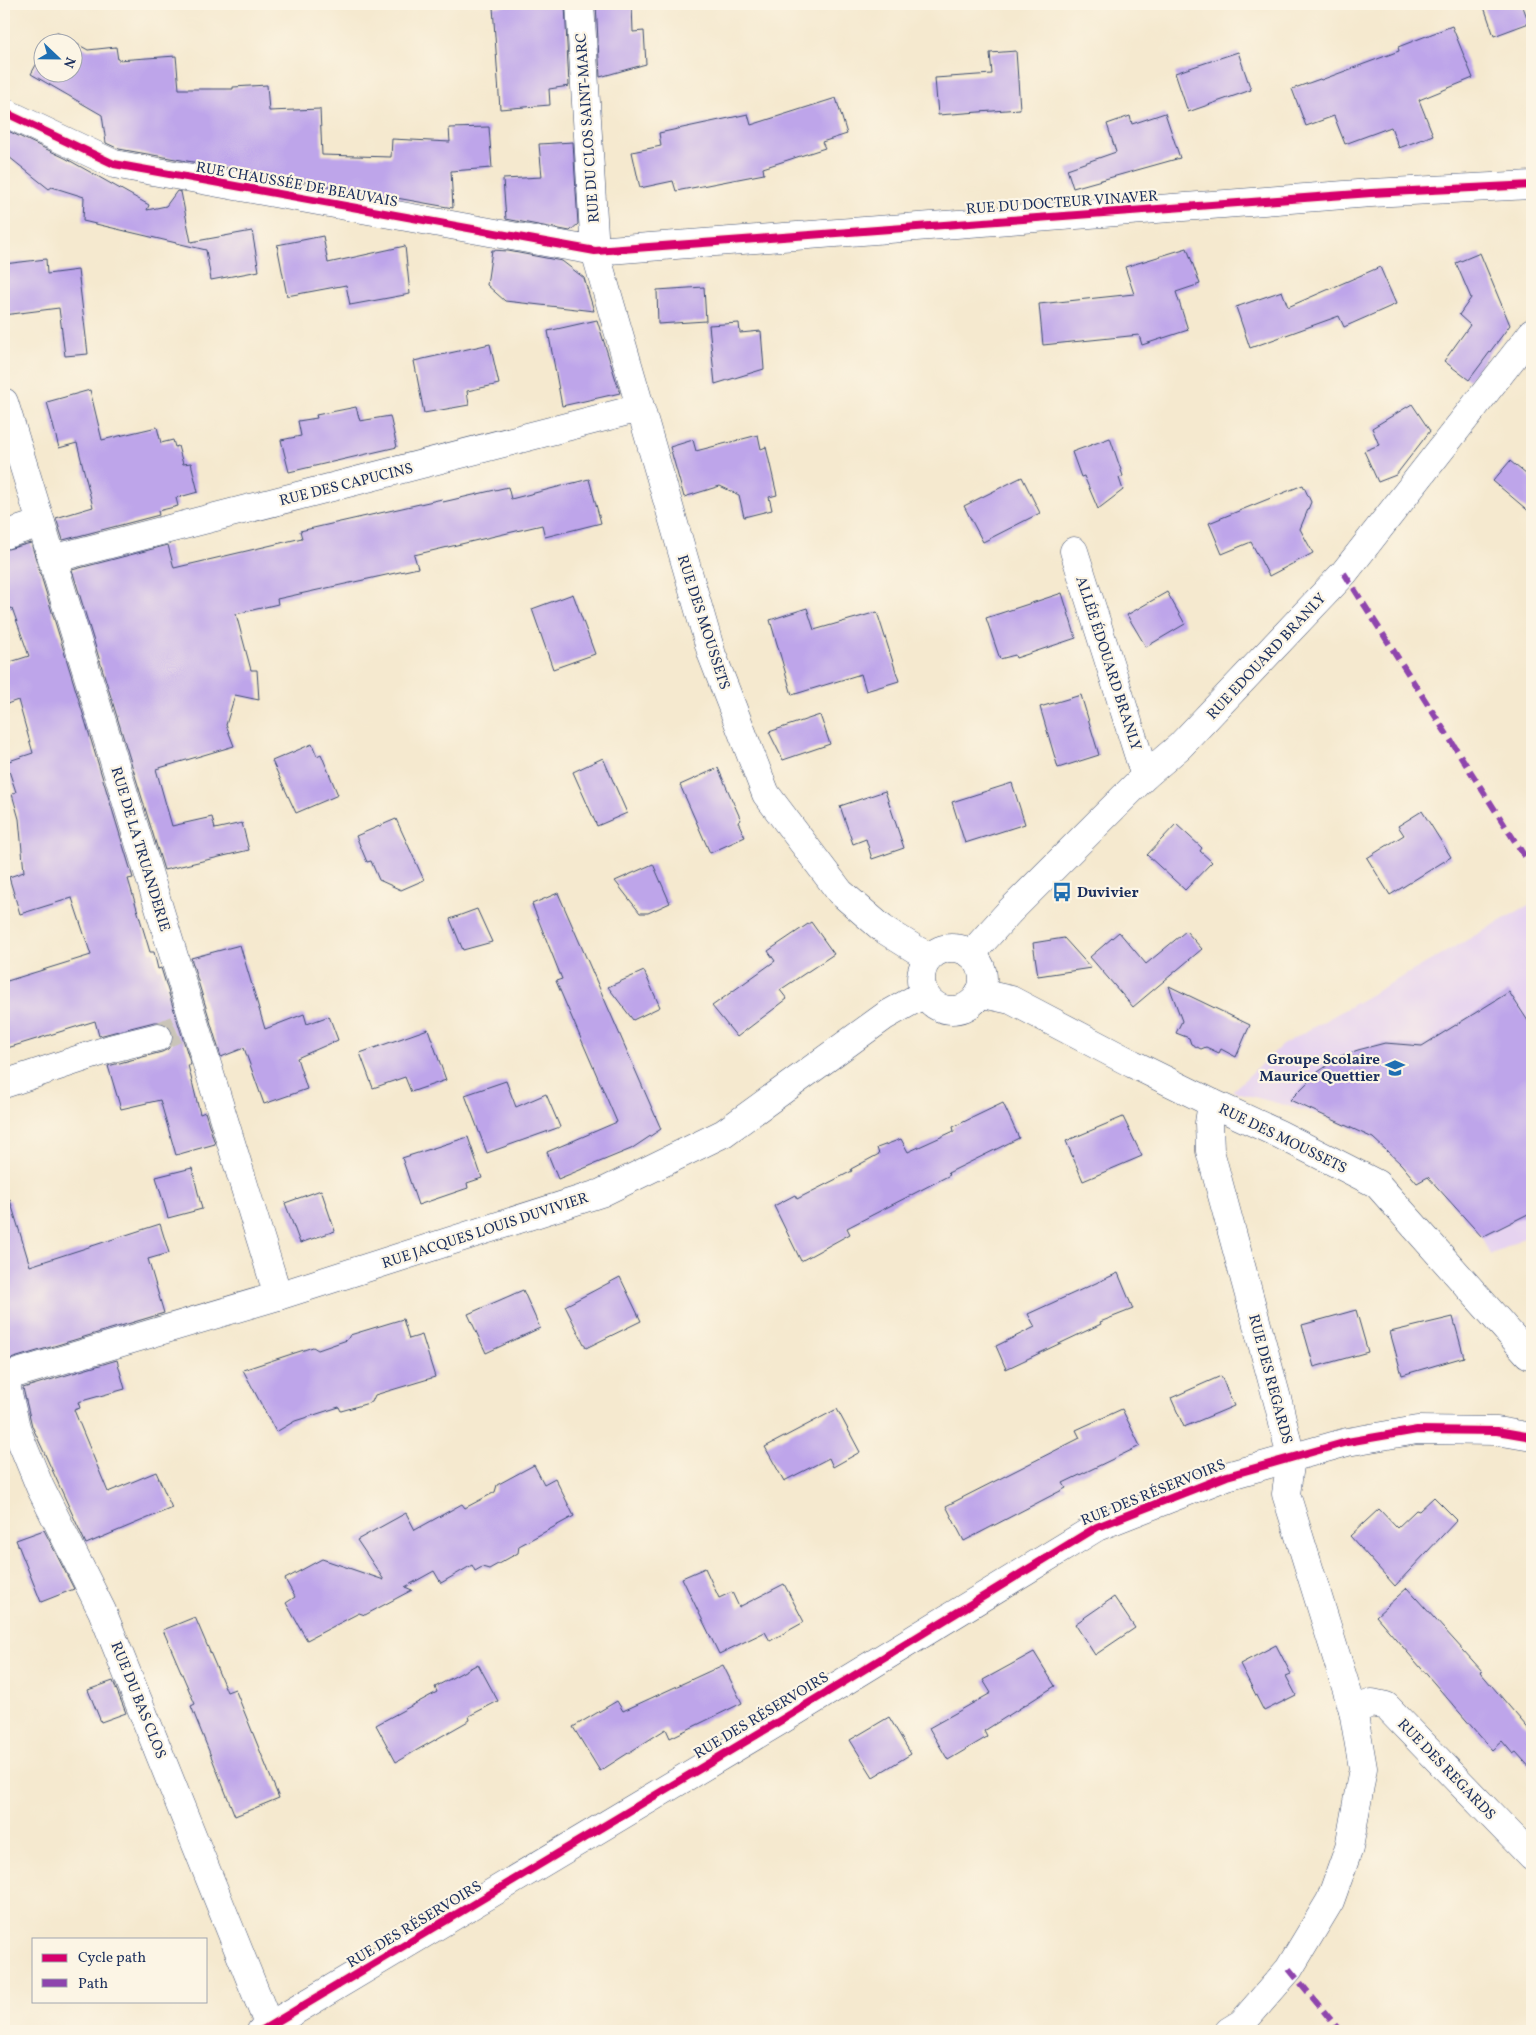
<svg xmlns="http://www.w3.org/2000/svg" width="1536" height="2035" viewBox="0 0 1536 2035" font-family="Vollkorn,serif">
  <rect width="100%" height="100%" fill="#fcf5e5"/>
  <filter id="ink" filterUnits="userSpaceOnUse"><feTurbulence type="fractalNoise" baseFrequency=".02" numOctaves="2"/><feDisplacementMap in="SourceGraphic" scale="10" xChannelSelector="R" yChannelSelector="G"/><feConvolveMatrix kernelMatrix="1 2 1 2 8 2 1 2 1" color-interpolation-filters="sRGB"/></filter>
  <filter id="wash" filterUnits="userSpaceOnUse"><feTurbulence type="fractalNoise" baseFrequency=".0096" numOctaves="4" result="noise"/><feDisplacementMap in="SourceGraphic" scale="20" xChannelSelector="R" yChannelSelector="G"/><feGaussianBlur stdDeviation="1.12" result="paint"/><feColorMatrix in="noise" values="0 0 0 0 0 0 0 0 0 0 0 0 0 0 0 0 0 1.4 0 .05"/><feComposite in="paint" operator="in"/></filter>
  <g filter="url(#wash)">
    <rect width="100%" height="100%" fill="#f5e9cf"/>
    <!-- built -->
    <path fill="#e6d3f0" d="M 1532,903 L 1532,1234 L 1490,1255 L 1482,1237 L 1428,1177 L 1417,1183 L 1401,1164 L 1373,1138 L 1332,1118 L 1232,1091 L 1282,1045 Z"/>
    <g id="blocks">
      <!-- building -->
      <g fill="#bea5ea">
        <path d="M 505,4 L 565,4 L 569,86 L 549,89 L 550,105 L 500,109 L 493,7 L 505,6 Z"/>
        <path d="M 596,4 L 632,4 L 633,32 L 644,31 L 646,64 L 600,77 Z"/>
        <path d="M 1483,4 L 1522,4 L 1529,23 L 1494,36 Z"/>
        <path d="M 1452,26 L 1473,78 L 1419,100 L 1433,135 L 1399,148 L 1391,127 L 1345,144 L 1334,116 L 1306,126 L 1292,89 L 1320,79 L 1321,80 L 1399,51 L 1398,47 Z"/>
        <path d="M 56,32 L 88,50 L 116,47 L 118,60 L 176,56 L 179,89 L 233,89 L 233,87 L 267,85 L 269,111 L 320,109 L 322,155 L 391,157 L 392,139 L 450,142 L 449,128 L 489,127 L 492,168 L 451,171 L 453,208 L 119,149 L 106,143 L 102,115 L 31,74 L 42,54 L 42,72 L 72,72 L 72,42 L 50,42 Z"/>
        <path d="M 1016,51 L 1020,109 L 938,115 L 935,78 L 992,74 L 990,53 Z"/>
        <path d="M 1238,52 L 1251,90 L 1188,112 L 1175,73 Z"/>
        <path d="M 836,98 L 847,134 L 822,142 L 825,148 L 763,168 L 764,174 L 676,191 L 673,181 L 640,188 L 632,152 L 661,146 L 659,133 L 748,114 L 751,125 Z"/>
        <path d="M 1165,113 L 1180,158 L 1073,188 L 1067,169 L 1116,152 L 1107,124 L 1130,116 L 1132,124 Z"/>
        <path d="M 4,129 L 65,158 L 149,205 L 147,210 L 166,206 L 177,191 L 181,192 L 191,242 L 252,231 L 259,271 L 211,280 L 206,250 L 83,221 L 84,197 L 52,187 L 49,189 L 4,153 Z"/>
        <path d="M 573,142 L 578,224 L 570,231 L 506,219 L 503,179 L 542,177 L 539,144 Z"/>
        <path d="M 323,236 L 328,263 L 405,246 L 410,294 L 350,305 L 346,285 L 287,296 L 277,245 Z"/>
        <path d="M 1187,248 L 1200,284 L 1176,292 L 1188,330 L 1142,345 L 1139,335 L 1043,345 L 1039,304 L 1134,294 L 1125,267 Z"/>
        <path d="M 492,250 L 508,251 L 562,261 L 584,278 L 594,311 L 505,301 L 487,285 Z"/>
        <path d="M 1480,253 L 1510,325 L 1469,380 L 1444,361 L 1470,325 L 1459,315 L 1471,298 L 1456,263 Z"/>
        <path d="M 46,259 L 47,274 L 78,270 L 88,354 L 65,356 L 59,308 L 4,315 L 4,264 Z"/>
        <path d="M 1380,267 L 1396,304 L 1344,327 L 1339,316 L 1250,348 L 1236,307 L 1282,291 L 1288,307 Z"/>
        <path d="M 704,287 L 706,321 L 658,324 L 657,290 Z"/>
        <path d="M 597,320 L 620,393 L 562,406 L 548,331 Z"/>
        <path d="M 739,323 L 740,333 L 761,331 L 764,369 L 715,384 L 709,325 Z"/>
        <path d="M 490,344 L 499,384 L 467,391 L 469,405 L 424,413 L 414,361 Z"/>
        <path d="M 90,390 L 102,440 L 157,427 L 161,443 L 173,440 L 175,447 L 178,446 L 183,464 L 191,463 L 198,492 L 176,498 L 178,506 L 158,511 L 159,515 L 63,540 L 56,518 L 93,507 L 77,443 L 59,448 L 47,402 Z"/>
        <path d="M 1412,404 L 1430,431 L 1396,475 L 1378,482 L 1364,451 L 1379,445 L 1372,428 Z"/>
        <path d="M 356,407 L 360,421 L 390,416 L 397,447 L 289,472 L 281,440 L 301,436 L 298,421 L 317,418 L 316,415 Z"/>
        <path d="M 758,435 L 761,449 L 766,447 L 777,495 L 769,497 L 772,510 L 744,517 L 739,495 L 720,486 L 684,497 L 670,447 L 693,440 L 696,451 Z"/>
        <path d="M 1110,438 L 1123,476 L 1119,478 L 1123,490 L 1098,509 L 1084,476 L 1081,477 L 1072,452 Z"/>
        <path d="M 1510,461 L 1532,479 L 1532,514 L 1493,481 Z"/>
        <path d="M 1022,477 L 1040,513 L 983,542 L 964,506 Z"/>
        <path d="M 589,479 L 601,523 L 545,537 L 542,525 L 414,555 L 418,568 L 277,599 L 278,604 L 236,614 L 251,670 L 257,670 L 259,700 L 235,695 L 226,725 L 234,746 L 156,769 L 172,826 L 212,817 L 215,829 L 242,823 L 249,850 L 164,870 L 72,570 L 168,545 L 174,568 L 302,538 L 300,531 L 442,499 L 443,502 L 508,487 L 511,499 Z"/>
        <path d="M 1303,485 L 1311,502 L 1300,529 L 1313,553 L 1269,576 L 1251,542 L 1222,554 L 1209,523 Z"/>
        <path d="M 31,543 L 133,878 L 128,879 L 150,952 L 154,952 L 158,969 L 161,968 L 191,1065 L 188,1065 L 200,1114 L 205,1112 L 215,1144 L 176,1155 L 160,1100 L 121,1109 L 108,1066 L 162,1052 L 168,1049 L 173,1042 L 173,1034 L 169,1026 L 162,1022 L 154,1022 L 99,1036 L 95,1021 L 4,1049 L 4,982 L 91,955 L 72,898 L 20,914 L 9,877 L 24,872 L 19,819 L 12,794 L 16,792 L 6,762 L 33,753 L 18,700 L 4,705 L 4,664 L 29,656 L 12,608 L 4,611 L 4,550 Z"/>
        <path d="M 1167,592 L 1185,624 L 1146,647 L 1127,615 Z"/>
        <path d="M 1062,593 L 1076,638 L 1016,658 L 1015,655 L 1000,659 L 986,618 Z"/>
        <path d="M 573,594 L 595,654 L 553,669 L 532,609 Z"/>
        <path d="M 807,608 L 814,630 L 877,612 L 899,681 L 866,691 L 861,674 L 792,695 L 770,620 Z"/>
        <path d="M 1081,695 L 1099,755 L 1058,768 L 1040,707 Z"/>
        <path d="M 820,715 L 830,744 L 783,760 L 769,732 Z"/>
        <path d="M 312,744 L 317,756 L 321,754 L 338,795 L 296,813 L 272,761 Z"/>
        <path d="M 603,758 L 627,813 L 597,826 L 573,772 Z"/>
        <path d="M 718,768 L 741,820 L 738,822 L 745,837 L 710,853 L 680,785 Z"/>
        <path d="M 1012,783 L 1025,824 L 965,843 L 952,802 Z"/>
        <path d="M 885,791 L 904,848 L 872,859 L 866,839 L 853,844 L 840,806 Z"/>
        <path d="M 1422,811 L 1451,857 L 1390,895 L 1367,858 L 1404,835 L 1398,826 Z"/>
        <path d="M 396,819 L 424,880 L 401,890 L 379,880 L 371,861 L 367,862 L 356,836 Z"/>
        <path d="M 1176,824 L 1202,848 L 1200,851 L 1212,862 L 1185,890 L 1147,855 Z"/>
        <path d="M 653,864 L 670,903 L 648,913 L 640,913 L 615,881 Z"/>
        <path d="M 558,893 L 661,1129 L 631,1149 L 558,1179 L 547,1152 L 617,1122 L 556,981 L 562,979 L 532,904 Z"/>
        <path d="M 477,909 L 492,942 L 463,950 L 450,919 Z"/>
        <path d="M 811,922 L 834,954 L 780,990 L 787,999 L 737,1037 L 712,1006 L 775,961 L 768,951 Z"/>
        <path d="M 1186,931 L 1202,949 L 1133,1007 L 1090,957 L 1119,932 L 1146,964 Z"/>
        <path d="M 1064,938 L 1091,968 L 1038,976 L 1033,943 Z"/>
        <path d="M 240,945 L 265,1029 L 304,1014 L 307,1024 L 329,1016 L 338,1040 L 297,1058 L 307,1089 L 264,1104 L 244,1048 L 221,1057 L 191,958 Z"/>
        <path d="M 644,971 L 660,1007 L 633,1020 L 608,987 Z"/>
        <path d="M 1169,986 L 1250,1025 L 1236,1057 L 1221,1049 L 1219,1053 L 1206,1047 L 1201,1049 L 1191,1044 L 1189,1038 L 1176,1033 L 1182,1021 Z"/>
        <path d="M 1509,992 L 1532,1027 L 1532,1212 L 1482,1237 L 1428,1177 L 1417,1183 L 1401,1164 L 1373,1138 L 1290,1100 L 1318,1072 L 1341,1056 L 1358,1050 L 1385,1043 L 1422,1046 Z"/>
        <path d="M 428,1029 L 446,1080 L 411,1092 L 405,1077 L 373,1088 L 360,1053 Z"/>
        <path d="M 506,1081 L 516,1107 L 546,1094 L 560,1127 L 487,1153 L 465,1095 Z"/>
        <path d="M 1003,1103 L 1019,1138 L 948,1173 L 950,1175 L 847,1228 L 850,1234 L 801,1261 L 774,1206 L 795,1195 L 797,1199 L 852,1171 L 851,1169 L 879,1154 L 877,1148 L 901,1139 L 908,1152 L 954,1131 L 953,1127 Z"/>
        <path d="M 1123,1117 L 1142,1156 L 1083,1181 L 1066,1141 Z"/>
        <path d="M 468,1137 L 482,1178 L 467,1183 L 468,1188 L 418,1205 L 402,1158 Z"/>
        <path d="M 192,1168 L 202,1209 L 168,1218 L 156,1177 Z"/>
        <path d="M 321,1190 L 335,1231 L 300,1243 L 285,1203 Z"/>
        <path d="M 10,1200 L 30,1266 L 160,1224 L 169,1253 L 148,1259 L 164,1313 L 4,1361 L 4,1201 Z"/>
        <path d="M 1118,1273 L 1133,1309 L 1100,1322 L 1101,1324 L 1006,1369 L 996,1346 L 1035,1327 L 1028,1314 Z"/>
        <path d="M 620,1277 L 641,1321 L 586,1348 L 565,1306 Z"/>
        <path d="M 523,1290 L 540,1328 L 486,1353 L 468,1314 Z"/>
        <path d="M 1356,1310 L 1368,1352 L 1314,1367 L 1302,1325 Z"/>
        <path d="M 1453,1317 L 1464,1357 L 1402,1375 L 1390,1332 Z"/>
        <path d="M 403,1319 L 409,1339 L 422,1335 L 435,1377 L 375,1395 L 372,1402 L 341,1411 L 339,1407 L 295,1421 L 276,1432 L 243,1370 L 313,1347 L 318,1350 L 347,1340 L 350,1335 Z"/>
        <path d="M 117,1360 L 125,1389 L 78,1402 L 80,1408 L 74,1410 L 108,1492 L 156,1472 L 172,1508 L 86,1544 L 32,1426 L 23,1388 Z"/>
        <path d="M 1221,1376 L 1234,1406 L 1184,1427 L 1171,1398 Z"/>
        <path d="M 837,1409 L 860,1452 L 833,1467 L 829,1458 L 784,1481 L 765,1447 Z"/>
        <path d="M 1122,1409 L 1140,1446 L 1063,1483 L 1066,1488 L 964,1541 L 946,1506 L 1080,1438 L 1076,1430 Z"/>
        <path d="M 534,1465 L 544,1484 L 555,1478 L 574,1516 L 519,1546 L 518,1553 L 489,1569 L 482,1567 L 475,1571 L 472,1565 L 441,1583 L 434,1571 L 405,1587 L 412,1590 L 365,1615 L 359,1613 L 307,1640 L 286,1603 L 295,1597 L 285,1579 L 322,1559 L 384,1580 L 357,1540 L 406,1513 L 415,1530 L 462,1504 L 465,1508 L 495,1492 L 497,1485 Z"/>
        <path d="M 1434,1497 L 1457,1520 L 1395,1586 L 1350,1536 L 1379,1509 L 1397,1528 L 1416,1510 L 1419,1511 Z"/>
        <path d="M 44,1530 L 74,1589 L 41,1602 L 16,1540 Z"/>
        <path d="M 705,1568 L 719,1598 L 732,1592 L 739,1607 L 784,1584 L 804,1622 L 770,1641 L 765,1632 L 719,1654 L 682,1578 Z"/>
        <path d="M 1407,1588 L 1482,1671 L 1480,1672 L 1532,1733 L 1532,1770 L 1516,1752 L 1513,1754 L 1502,1741 L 1492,1750 L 1376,1616 Z"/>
        <path d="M 1114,1597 L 1135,1628 L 1095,1655 L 1075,1624 Z"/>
        <path d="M 195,1617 L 227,1692 L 235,1689 L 279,1798 L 235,1816 L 191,1706 L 195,1704 L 163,1630 Z"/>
        <path d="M 1276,1645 L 1291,1674 L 1286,1676 L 1296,1695 L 1264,1711 L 1240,1664 Z"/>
        <path d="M 1034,1652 L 1055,1686 L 984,1731 L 987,1737 L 948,1760 L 929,1728 L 991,1693 L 983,1680 Z"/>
        <path d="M 478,1664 L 498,1701 L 469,1716 L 470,1720 L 396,1762 L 376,1725 L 437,1692 L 435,1687 Z"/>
        <path d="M 723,1665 L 742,1703 L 670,1738 L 666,1729 L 600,1771 L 573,1727 L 617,1701 L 623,1711 Z"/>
        <path d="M 113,1681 L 126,1713 L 101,1722 L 88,1690 Z"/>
        <path d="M 889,1717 L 911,1754 L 873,1777 L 850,1740 Z"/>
      </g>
    </g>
  </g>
  <g filter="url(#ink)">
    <use href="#blocks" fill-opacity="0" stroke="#3c4b6f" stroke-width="1"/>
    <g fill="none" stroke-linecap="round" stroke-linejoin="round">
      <!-- street-tunnel -->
      <path stroke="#c9c4b8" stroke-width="28" stroke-dasharray="28 14" stroke-linecap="butt" d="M 158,1037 L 176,1029"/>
      <defs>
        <g id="street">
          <path d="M 580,4 L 595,251 L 712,655 L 766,794 L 840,892 L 883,929 L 928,957"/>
          <path d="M 4,112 L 114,164 L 595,251 L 1371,193 L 1532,185"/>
          <path d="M 4,402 L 278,1296"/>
          <path d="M 4,535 L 41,523"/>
          <path d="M 1074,551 L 1145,776"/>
          <path d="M 52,559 L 640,408"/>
          <circle cx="952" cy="979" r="31"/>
          <path d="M 971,954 L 1010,911 L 1145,776 L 1180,746 L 1344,573 L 1532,333"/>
          <path d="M 979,993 L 1011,1000 L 1133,1064 L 1212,1103 L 1279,1134 L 1377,1184 L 1528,1354 L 1532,1356"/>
          <path d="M 4,1084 L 113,1048 L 158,1037"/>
          <path d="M 1212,1103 L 1209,1123 L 1210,1151 L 1279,1406 L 1291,1458 L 1286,1494 L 1353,1710 L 1363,1768 L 1349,1848 L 1330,1901 L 1289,1969 L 1242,2023 L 1229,2031"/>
          <path d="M 4,1377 L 278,1296 L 601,1193 L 724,1133 L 885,1016 L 924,994"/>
          <path d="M 4,1377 L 17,1431 L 40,1487 L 102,1611 L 269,2026"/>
          <path d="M 1353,1710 L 1372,1703 L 1386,1706 L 1532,1857"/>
          <path d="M 261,2031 L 783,1719 L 1097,1527 L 1227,1476 L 1347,1442 L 1417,1430 L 1497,1431 L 1532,1437"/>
        </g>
      </defs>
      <!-- street casing -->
      <use href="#street" stroke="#3c4b6f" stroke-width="29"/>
      <!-- street -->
      <use href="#street" stroke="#fff" stroke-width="28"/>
      <!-- quiet -->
      <g stroke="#8e44ad" stroke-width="6" stroke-dasharray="12 6" stroke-linecap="butt">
        <path d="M 1344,573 L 1532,868"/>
        <path d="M 1289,1969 L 1340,2031"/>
      </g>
      <defs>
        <g id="cycleway">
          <path d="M 4,112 L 114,164 L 595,251 L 1371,193 L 1532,185"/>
          <path d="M 261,2031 L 783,1719 L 1097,1527 L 1227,1476 L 1347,1442 L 1417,1430 L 1497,1431 L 1532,1437"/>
        </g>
      </defs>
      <!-- cycleway casing -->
      <use href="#cycleway" stroke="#fcf5e5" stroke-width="11"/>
      <!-- cycleway -->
      <use href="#cycleway" stroke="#d6006c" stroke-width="8"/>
    </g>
  </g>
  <!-- icons -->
  <defs>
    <symbol id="bus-bare" viewBox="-9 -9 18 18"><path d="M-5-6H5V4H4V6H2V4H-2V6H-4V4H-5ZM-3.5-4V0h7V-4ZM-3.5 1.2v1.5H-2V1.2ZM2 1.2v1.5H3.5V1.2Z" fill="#1f6fb2" stroke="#fcf5e5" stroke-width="2.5" paint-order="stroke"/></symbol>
    <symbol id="school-bare" viewBox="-9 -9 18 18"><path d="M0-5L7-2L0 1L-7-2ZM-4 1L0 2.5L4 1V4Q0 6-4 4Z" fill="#1f6fb2" stroke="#fcf5e5" stroke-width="2.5" paint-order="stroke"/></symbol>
  </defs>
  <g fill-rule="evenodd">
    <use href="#bus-bare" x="1048" y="878" width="28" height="28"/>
    <use href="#school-bare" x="1381" y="1054" width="28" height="28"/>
  </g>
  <g text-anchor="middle" stroke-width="4.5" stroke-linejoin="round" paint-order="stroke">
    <!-- street labels -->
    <g font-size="15" fill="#1b2f5e" stroke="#fcf5e5">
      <text transform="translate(587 128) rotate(-94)" y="5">RUE DU CLOS SAINT-MARC</text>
      <text transform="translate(297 184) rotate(10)" y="5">RUE CHAUSSÉE DE BEAUVAIS</text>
      <text transform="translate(1062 202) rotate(-4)" y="5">RUE DU DOCTEUR VINAVER</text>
      <text transform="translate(346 484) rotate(-14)" y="5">RUE DES CAPUCINS</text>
      <text transform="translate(704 622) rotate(72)" y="5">RUE DES MOUSSETS</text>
      <text transform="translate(1266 656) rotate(-47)" y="5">RUE EDOUARD BRANLY</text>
      <text transform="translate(1109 663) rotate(72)" y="5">ALLÉE ÉDOUARD BRANLY</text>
      <text transform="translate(141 849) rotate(73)" y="5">RUE DE LA TRUANDERIE</text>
      <text transform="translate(1283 1138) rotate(26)" y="5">RUE DES MOUSSETS</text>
      <text transform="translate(485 1230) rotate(-18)" y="5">RUE JACQUES LOUIS DUVIVIER</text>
      <text transform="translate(1271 1379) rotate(75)" y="5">RUE DES REGARDS</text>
      <text transform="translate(1153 1492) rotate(-22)" y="5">RUE DES RÉSERVOIRS</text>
      <text transform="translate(139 1700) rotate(68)" y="5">RUE DU BAS CLOS</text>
      <text transform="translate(761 1715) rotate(-31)" y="5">RUE DES RÉSERVOIRS</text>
      <text transform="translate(1447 1769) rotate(46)" y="5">RUE DES REGARDS</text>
      <text transform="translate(414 1924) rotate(-31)" y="5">RUE DES RÉSERVOIRS</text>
    </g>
    <!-- poi labels -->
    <g font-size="15" font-weight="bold" fill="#1b2f5e" stroke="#fcf5e5" text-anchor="start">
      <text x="1077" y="897">Duvivier</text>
      <text x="1380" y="1064" text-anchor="end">Groupe Scolaire<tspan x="1380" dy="17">Maurice Quettier</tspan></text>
    </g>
  </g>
  <!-- margin -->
  <rect width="1536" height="2035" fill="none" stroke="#fcf5e5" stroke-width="20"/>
  <!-- legend -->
  <rect x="32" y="1938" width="175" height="65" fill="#fcf5e5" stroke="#a2a6af"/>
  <rect x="42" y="1954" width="25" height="8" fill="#d6006c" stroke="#a2a6af"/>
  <text x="78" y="1962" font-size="15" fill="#1b2f5e">Cycle path</text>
  <rect x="42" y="1979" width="25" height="8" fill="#8e44ad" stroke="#a2a6af"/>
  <text x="78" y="1988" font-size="15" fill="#1b2f5e">Path</text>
  <!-- north arrow -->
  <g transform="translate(58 58) rotate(112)"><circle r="24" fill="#fcf5e5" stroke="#a2a6af"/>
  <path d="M0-4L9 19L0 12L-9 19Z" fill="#1f6fb2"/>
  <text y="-8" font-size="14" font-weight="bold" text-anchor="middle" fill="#1b2f5e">N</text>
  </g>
</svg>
